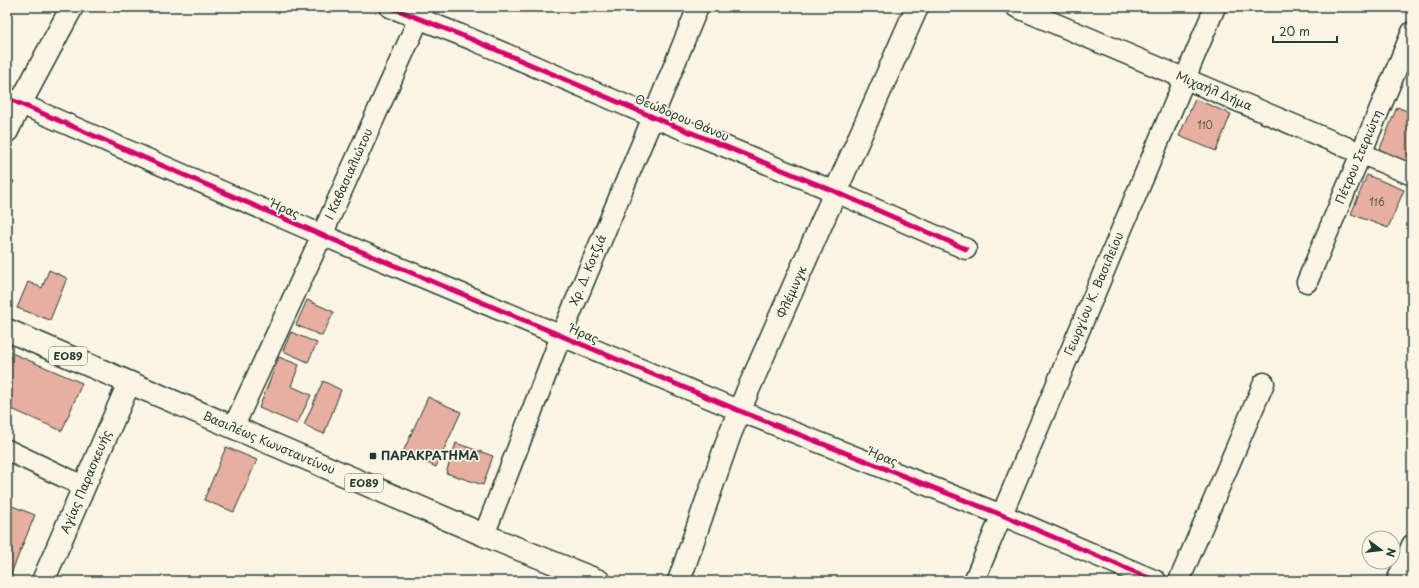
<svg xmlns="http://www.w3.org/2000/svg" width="1419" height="588" viewBox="0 0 1419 588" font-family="'Playpen Sans',sans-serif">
  <rect width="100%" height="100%" fill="#fcf5e5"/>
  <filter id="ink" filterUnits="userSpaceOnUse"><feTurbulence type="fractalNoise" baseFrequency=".025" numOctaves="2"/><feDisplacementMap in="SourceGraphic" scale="8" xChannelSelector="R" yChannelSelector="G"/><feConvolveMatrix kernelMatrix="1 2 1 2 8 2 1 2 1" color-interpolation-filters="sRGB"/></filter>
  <g filter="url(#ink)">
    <!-- building -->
    <g fill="#e7af9f" stroke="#1f3d34">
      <path d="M 1195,99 L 1231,114 L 1216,151 L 1179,136 Z"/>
      <path d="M 1397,107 L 1412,113 L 1412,165 L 1379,151 Z"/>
      <path d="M 1367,175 L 1404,190 L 1388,228 L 1351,214 Z"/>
      <path d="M 7,178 L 14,181 L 7,196 Z"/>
      <path d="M 49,270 L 67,278 L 50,320 L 17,308 L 28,282 L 42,288 Z"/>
      <path d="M 307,300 L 334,312 L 322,336 L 296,325 Z"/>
      <path d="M 291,332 L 317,343 L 308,362 L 283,351 Z"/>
      <path d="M 7,351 L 82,383 L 62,431 L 7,407 Z"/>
      <path d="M 279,357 L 299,365 L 291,386 L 311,395 L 297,424 L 259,408 Z"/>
      <path d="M 323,381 L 341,390 L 324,434 L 304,425 Z"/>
      <path d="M 428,397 L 461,412 L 436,467 L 403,452 Z"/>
      <path d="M 456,443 L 493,456 L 483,485 L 446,473 Z"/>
      <path d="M 226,447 L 257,460 L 234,512 L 204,500 Z"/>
      <path d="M 7,504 L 35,515 L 8,581 L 7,581 Z"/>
    </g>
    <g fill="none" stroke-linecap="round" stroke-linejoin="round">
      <defs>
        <g id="minor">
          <path d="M 390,7 L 471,39 L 653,117 L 836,192 L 966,249"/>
          <path d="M 1016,7 L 1412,175"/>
          <path d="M 7,98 L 322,235 L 740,411 L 1002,515 L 1156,581"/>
          <path d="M 1307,282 L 1412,32"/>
          <path d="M 233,428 L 322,235 L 424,7"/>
          <path d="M 7,450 L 83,486"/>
          <path d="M 484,535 L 561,336 L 653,117 L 698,7"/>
          <path d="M 974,581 L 1215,7"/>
          <path d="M 1179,581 L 1264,383"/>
          <path d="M 1397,581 L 1412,545"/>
        </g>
        <g id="tertiary">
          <path d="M 7,131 L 20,104 L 72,7"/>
          <path d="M 43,581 L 129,383"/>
          <path d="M 679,581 L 730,434 L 748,390 L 917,7"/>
        </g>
        <path id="primary" d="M 7,330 L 484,535 L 599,581"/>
      </defs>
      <!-- minor casing -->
      <use href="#minor" stroke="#1f3d34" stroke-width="23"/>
      <!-- tertiary casing -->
      <use href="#tertiary" stroke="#1f3d34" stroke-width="25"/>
      <!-- primary casing -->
      <use href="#primary" stroke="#1f3d34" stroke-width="25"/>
      <!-- minor -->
      <use href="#minor" stroke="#fcf5e5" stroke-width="20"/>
      <!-- tertiary -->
      <use href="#tertiary" stroke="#fcf5e5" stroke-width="22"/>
      <!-- primary -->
      <use href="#primary" stroke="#fcf5e5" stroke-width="22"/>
      <defs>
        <g id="cycleway">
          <path d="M 390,7 L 471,39 L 653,117 L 836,192 L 966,249"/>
          <path d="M 7,98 L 322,235 L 740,411 L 1002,515 L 1156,581"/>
        </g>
      </defs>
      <!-- cycleway casing -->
      <use href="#cycleway" stroke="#fcf5e5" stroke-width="8"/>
      <!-- cycleway -->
      <use href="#cycleway" stroke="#d6006c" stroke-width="5"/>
    </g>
  </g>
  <!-- markers -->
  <rect fill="#1f3d34" stroke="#fcf5e5" stroke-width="1.5" x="369" y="452" width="8" height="8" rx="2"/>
  <g text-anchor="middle" stroke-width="3.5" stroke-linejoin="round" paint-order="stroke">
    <!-- number labels -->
    <g font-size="10" fill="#515a4f">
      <text x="1205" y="129">110</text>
      <text x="1377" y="206">116</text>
    </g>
    <!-- shield labels -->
    <g fill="#fcf5e5" stroke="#617469" stroke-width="1">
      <rect x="49" y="347" width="38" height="18" rx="3"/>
      <rect x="345" y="474" width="38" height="18" rx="3"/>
    </g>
    <g font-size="11" font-weight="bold" fill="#1f3d34">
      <text x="68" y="360">ΕΟ89</text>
      <text x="364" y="487">ΕΟ89</text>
    </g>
    <!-- street labels -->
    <g font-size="12" fill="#1f3d34" stroke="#fcf5e5">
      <text transform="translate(1214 91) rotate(23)" y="4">Μιχαήλ Δήμα</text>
      <text transform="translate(682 118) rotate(23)" y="4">Θεώδορου Θάνου</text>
      <text transform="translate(1359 157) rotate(-67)" y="4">Πέτρου Στεριώτη</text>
      <text transform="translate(349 174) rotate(-66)" y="4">Ι Καβασιαλιώτου</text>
      <text transform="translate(285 209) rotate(23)" y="4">Ήρας</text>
      <text transform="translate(588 270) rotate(-67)" y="4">Χρ. Δ. Κοτζιά</text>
      <text transform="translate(792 292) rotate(-66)" y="4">Φλέμινγκ</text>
      <text transform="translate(1094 294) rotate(-67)" y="4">Γεωργίου Κ. Βασιλείου</text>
      <text transform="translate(584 334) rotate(23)" y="4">Ήρας</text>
      <text transform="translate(269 443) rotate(23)" y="4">Βασιλέως Κωνσταντίνου</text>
      <text transform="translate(883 457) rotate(22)" y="4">Ήρας</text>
      <text transform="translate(86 482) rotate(-67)" y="4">Αγίας Παρασκευής</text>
    </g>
    <!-- poi labels -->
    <g font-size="12" font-weight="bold" fill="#1f3d34" stroke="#fcf5e5" text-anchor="start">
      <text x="381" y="460">ΠΑΡΑΚΡΑΤΗΜΑ</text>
    </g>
  </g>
  <!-- margin -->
  <rect width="1419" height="588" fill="none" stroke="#fcf5e5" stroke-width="24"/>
  <rect x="12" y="12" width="1395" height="564" fill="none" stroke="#1f3d34" stroke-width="1.5" filter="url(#ink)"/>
  <!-- north arrow -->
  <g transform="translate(1381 550) rotate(105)"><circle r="19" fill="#fcf5e5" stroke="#a4ab9e"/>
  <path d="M0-3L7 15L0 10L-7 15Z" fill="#1f3d34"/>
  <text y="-6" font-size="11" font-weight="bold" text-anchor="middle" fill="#1f3d34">N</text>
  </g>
  <!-- scale -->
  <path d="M1273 36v6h64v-6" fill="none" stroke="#1f3d34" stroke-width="2"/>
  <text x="1279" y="36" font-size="12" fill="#1f3d34" stroke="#fcf5e5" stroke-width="3" paint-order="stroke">20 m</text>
</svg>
